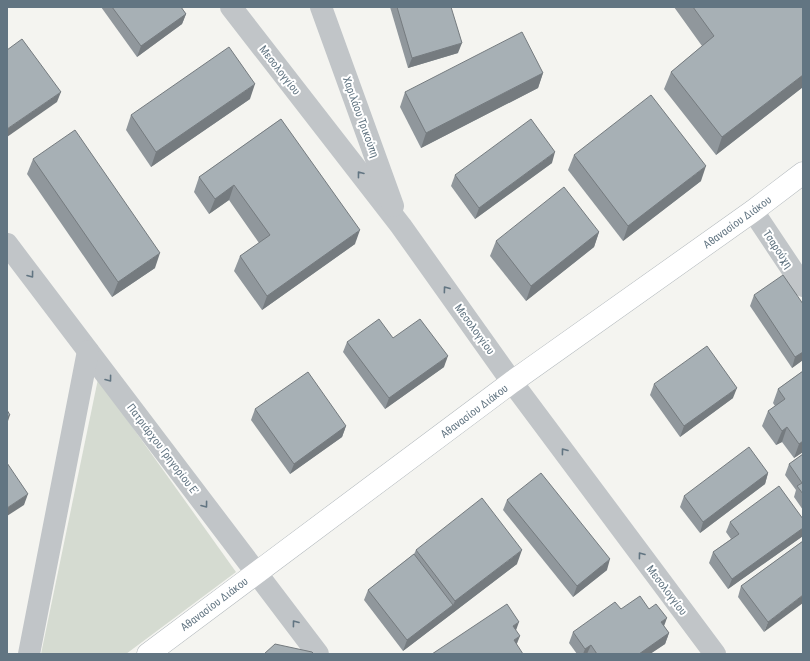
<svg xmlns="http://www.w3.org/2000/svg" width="810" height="661" viewBox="0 0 810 661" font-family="'Roboto Condensed',sans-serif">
  <rect width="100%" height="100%" fill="#f4f4f0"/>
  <!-- green -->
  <path fill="#d5dbd1" d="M 98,379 L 236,572 L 126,654 L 41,654 Z"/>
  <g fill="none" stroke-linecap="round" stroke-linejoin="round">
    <defs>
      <path id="secondary" d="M 148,654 L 512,382 L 753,211 L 803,173"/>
    </defs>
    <!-- secondary casing -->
    <use href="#secondary" stroke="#b3b9bd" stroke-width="23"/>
    <!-- street -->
    <g stroke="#c1c5c8" stroke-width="22">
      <path d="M 231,7 L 401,226 L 512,382 L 715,654"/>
      <path d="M 321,7 L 393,206"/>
      <path d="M 753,211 L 803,286"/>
      <path d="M 7,244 L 318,654"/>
      <path d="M 29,654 L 88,351"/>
    </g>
    <!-- secondary -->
    <use href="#secondary" stroke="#fff" stroke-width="22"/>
  </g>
  <!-- wall -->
  <g fill="#90979c">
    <path d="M 101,7 L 181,7 L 186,14 L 182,24 L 137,57 Z"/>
    <path d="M 390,7 L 451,7 L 458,53 L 408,68 Z"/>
    <path d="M 674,7 L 803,7 L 803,87 L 716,155 L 664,89 L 671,72 L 702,46 Z"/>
    <path d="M 543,73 L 538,88 L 421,148 L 400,107 L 405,92 Z"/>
    <path d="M 250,99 L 151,167 L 126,130 L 131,115 Z"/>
    <path d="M 281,119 L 355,244 L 262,310 L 234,271 L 240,256 L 259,243 L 229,200 L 209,214 L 194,192 L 199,177 Z"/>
    <path d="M 574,155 L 701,181 L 623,241 L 568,170 Z"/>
    <path d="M 33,159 L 155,268 L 112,297 L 27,174 Z"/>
    <path d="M 552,163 L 475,219 L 451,186 L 455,175 Z"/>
    <path d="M 599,232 L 594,247 L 526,301 L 490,256 L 496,241 Z"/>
    <path d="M 754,295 L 803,304 L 803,360 L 792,368 L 750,306 Z"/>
    <path d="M 393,338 L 444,367 L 385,409 L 343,352 L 347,342 Z"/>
    <path d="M 803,371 L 803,452 L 794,458 L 782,442 L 776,445 L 762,426 L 768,411 L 775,406 L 773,403 L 778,389 Z"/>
    <path d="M 654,384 L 733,398 L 680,437 L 650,395 Z"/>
    <path d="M 255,409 L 346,426 L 342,437 L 290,474 L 251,420 Z"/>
    <path d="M 803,454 L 803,510 L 794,497 L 796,490 L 785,475 L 789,464 Z"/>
    <path d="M 768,473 L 765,484 L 700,533 L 680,507 L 684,496 Z"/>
    <path d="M 507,500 L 607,570 L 573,597 L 503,510 Z"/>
    <path d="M 803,519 L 803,536 L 728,589 L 709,563 L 713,552 L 731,539 L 726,532 L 730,522 Z"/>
    <path d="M 803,541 L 764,632 L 738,597 L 741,586 Z"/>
    <path d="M 416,550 L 517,564 L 403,651 L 364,600 L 368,590 L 414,554 Z"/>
    <path d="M 621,609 L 649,609 L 664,626 L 669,633 L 665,644 L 650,654 L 577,654 L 569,643 L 573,632 Z"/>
  </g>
  <!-- shaded-wall -->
  <g fill="#757b7f">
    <path d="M 186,14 L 182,24 L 137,57 L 141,46 Z"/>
    <path d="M 462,43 L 458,53 L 408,68 L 412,58 Z"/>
    <path d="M 543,73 L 538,88 L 421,148 L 426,133 Z"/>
    <path d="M 803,75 L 803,87 L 716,155 L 722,137 Z"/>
    <path d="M 255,84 L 250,99 L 151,167 L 156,152 Z"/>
    <path d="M 61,92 L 57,102 L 7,137 L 7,129 Z"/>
    <path d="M 555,152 L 552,163 L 475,219 L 479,208 Z"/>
    <path d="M 706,166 L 701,181 L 623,241 L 628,226 Z"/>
    <path d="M 234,185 L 229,200 L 209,214 L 215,199 Z"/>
    <path d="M 360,230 L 355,244 L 262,310 L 267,296 Z"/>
    <path d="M 599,232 L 594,247 L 526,301 L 531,286 Z"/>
    <path d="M 160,253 L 155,268 L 112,297 L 118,282 Z"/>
    <path d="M 803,352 L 803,360 L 792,368 L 795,357 Z"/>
    <path d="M 448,356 L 444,367 L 385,409 L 389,398 Z"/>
    <path d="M 737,388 L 733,398 L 680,437 L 684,426 Z"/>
    <path d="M 10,415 L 7,424 L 7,417 Z"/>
    <path d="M 346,426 L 342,437 L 290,474 L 294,464 Z"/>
    <path d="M 787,427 L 782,442 L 776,445 L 782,431 Z"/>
    <path d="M 803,441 L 803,452 L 794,458 L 799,444 Z"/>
    <path d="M 768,473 L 765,484 L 700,533 L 703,522 Z"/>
    <path d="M 28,494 L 24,505 L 7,516 L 7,508 Z"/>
    <path d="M 803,528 L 803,536 L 728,589 L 732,579 Z"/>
    <path d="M 522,550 L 517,564 L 403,651 L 407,640 L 453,605 L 455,601 Z"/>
    <path d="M 610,559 L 607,570 L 573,597 L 577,586 Z"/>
    <path d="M 803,595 L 803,603 L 764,632 L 768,622 Z"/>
    <path d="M 667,618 L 663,629 L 661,622 Z"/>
    <path d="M 519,622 L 514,636 L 513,626 Z"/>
    <path d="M 669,633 L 665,644 L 650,654 L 639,654 Z"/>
    <path d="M 520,636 L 514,651 L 514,640 Z"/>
    <path d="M 591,645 L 587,654 L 583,654 L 585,649 Z"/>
  </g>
  <!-- building -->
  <g fill="#a7b0b5" stroke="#757b7f">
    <path d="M 112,7 L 181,7 L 186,14 L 141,46 Z"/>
    <path d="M 397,7 L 451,7 L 462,43 L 412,58 Z"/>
    <path d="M 693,7 L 803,7 L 803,75 L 722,137 L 671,72 L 714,36 Z"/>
    <path d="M 522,32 L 543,73 L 426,133 L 405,92 Z"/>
    <path d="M 22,39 L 61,92 L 7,129 L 7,50 Z"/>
    <path d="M 229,47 L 255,84 L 156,152 L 131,115 Z"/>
    <path d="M 651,95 L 706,166 L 628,226 L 574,155 Z"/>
    <path d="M 281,119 L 360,230 L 267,296 L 240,256 L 270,235 L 234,185 L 215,199 L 199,177 Z"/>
    <path d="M 531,119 L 555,152 L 479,208 L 455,175 Z"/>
    <path d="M 75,130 L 160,253 L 118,282 L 33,159 Z"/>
    <path d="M 564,187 L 599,232 L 531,286 L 496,241 Z"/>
    <path d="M 783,275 L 803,304 L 803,352 L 795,357 L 754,295 Z"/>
    <path d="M 379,319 L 393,338 L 420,319 L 448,356 L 389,398 L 347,342 Z"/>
    <path d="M 707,346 L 737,388 L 684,426 L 654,384 Z"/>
    <path d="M 803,371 L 803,441 L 799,444 L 787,427 L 782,431 L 768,411 L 785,399 L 778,389 Z"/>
    <path d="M 308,372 L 346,426 L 294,464 L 255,409 Z"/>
    <path d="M 7,410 L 10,415 L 7,417 Z"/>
    <path d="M 749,447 L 768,473 L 703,522 L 684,496 Z"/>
    <path d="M 803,454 L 803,494 L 797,486 L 802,483 L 789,464 Z"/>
    <path d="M 7,463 L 28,494 L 7,508 Z"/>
    <path d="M 541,473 L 610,559 L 577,586 L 507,500 Z"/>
    <path d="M 779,486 L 803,519 L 803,528 L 732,579 L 713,552 L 739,534 L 730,522 Z"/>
    <path d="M 482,498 L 522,550 L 455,601 L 416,550 Z"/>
    <path d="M 803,541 L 803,595 L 768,622 L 741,586 Z"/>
    <path d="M 414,554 L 453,605 L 407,640 L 368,590 Z"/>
    <path d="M 640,596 L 649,609 L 656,604 L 667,618 L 661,622 L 669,633 L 639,654 L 597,654 L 591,645 L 585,649 L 573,632 L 615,602 L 621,609 Z"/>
    <path d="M 507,604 L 519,622 L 513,626 L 520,636 L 514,640 L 523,654 L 432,654 Z"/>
    <path d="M 275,644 L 312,652 L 314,654 L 264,654 Z"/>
  </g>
  <!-- one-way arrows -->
  <defs><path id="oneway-chevron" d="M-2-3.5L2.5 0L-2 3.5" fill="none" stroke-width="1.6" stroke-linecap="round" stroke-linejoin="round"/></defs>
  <g stroke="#627582">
    <use href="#oneway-chevron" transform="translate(360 174) rotate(-128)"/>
    <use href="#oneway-chevron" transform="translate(31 275) rotate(53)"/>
    <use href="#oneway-chevron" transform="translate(446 289) rotate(-126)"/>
    <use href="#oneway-chevron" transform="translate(109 379) rotate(53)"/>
    <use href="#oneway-chevron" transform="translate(564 451) rotate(-127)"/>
    <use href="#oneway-chevron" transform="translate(205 505) rotate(53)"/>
    <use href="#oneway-chevron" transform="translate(641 555) rotate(-127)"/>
    <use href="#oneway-chevron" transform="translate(295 623) rotate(-127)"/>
  </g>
  <g text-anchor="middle" stroke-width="4" stroke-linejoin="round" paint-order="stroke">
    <!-- street labels -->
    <g font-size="11" fill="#627582" stroke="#fff">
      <text transform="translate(280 70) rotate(52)" y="4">Μεσολογγίου</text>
      <text transform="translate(361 117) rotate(70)" y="4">Χαριλάου Τρικούπη</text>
      <text transform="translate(737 222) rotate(-36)" y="4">Αθανασίου Διάκου</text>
      <text transform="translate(778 249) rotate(56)" y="4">Τσαρούχη</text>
      <text transform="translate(475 329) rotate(54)" y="4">Μεσολογγίου</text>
      <text transform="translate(474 411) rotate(-37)" y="4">Αθανασίου Διάκου</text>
      <text transform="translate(163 449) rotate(53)" y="4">Πατριάρχου Γρηγορίου Ε'</text>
      <text transform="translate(667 590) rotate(53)" y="4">Μεσολογγίου</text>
      <text transform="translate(214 604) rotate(-37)" y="4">Αθανασίου Διάκου</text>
    </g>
  </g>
  <!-- border -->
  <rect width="810" height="661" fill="none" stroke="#627582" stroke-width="16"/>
</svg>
